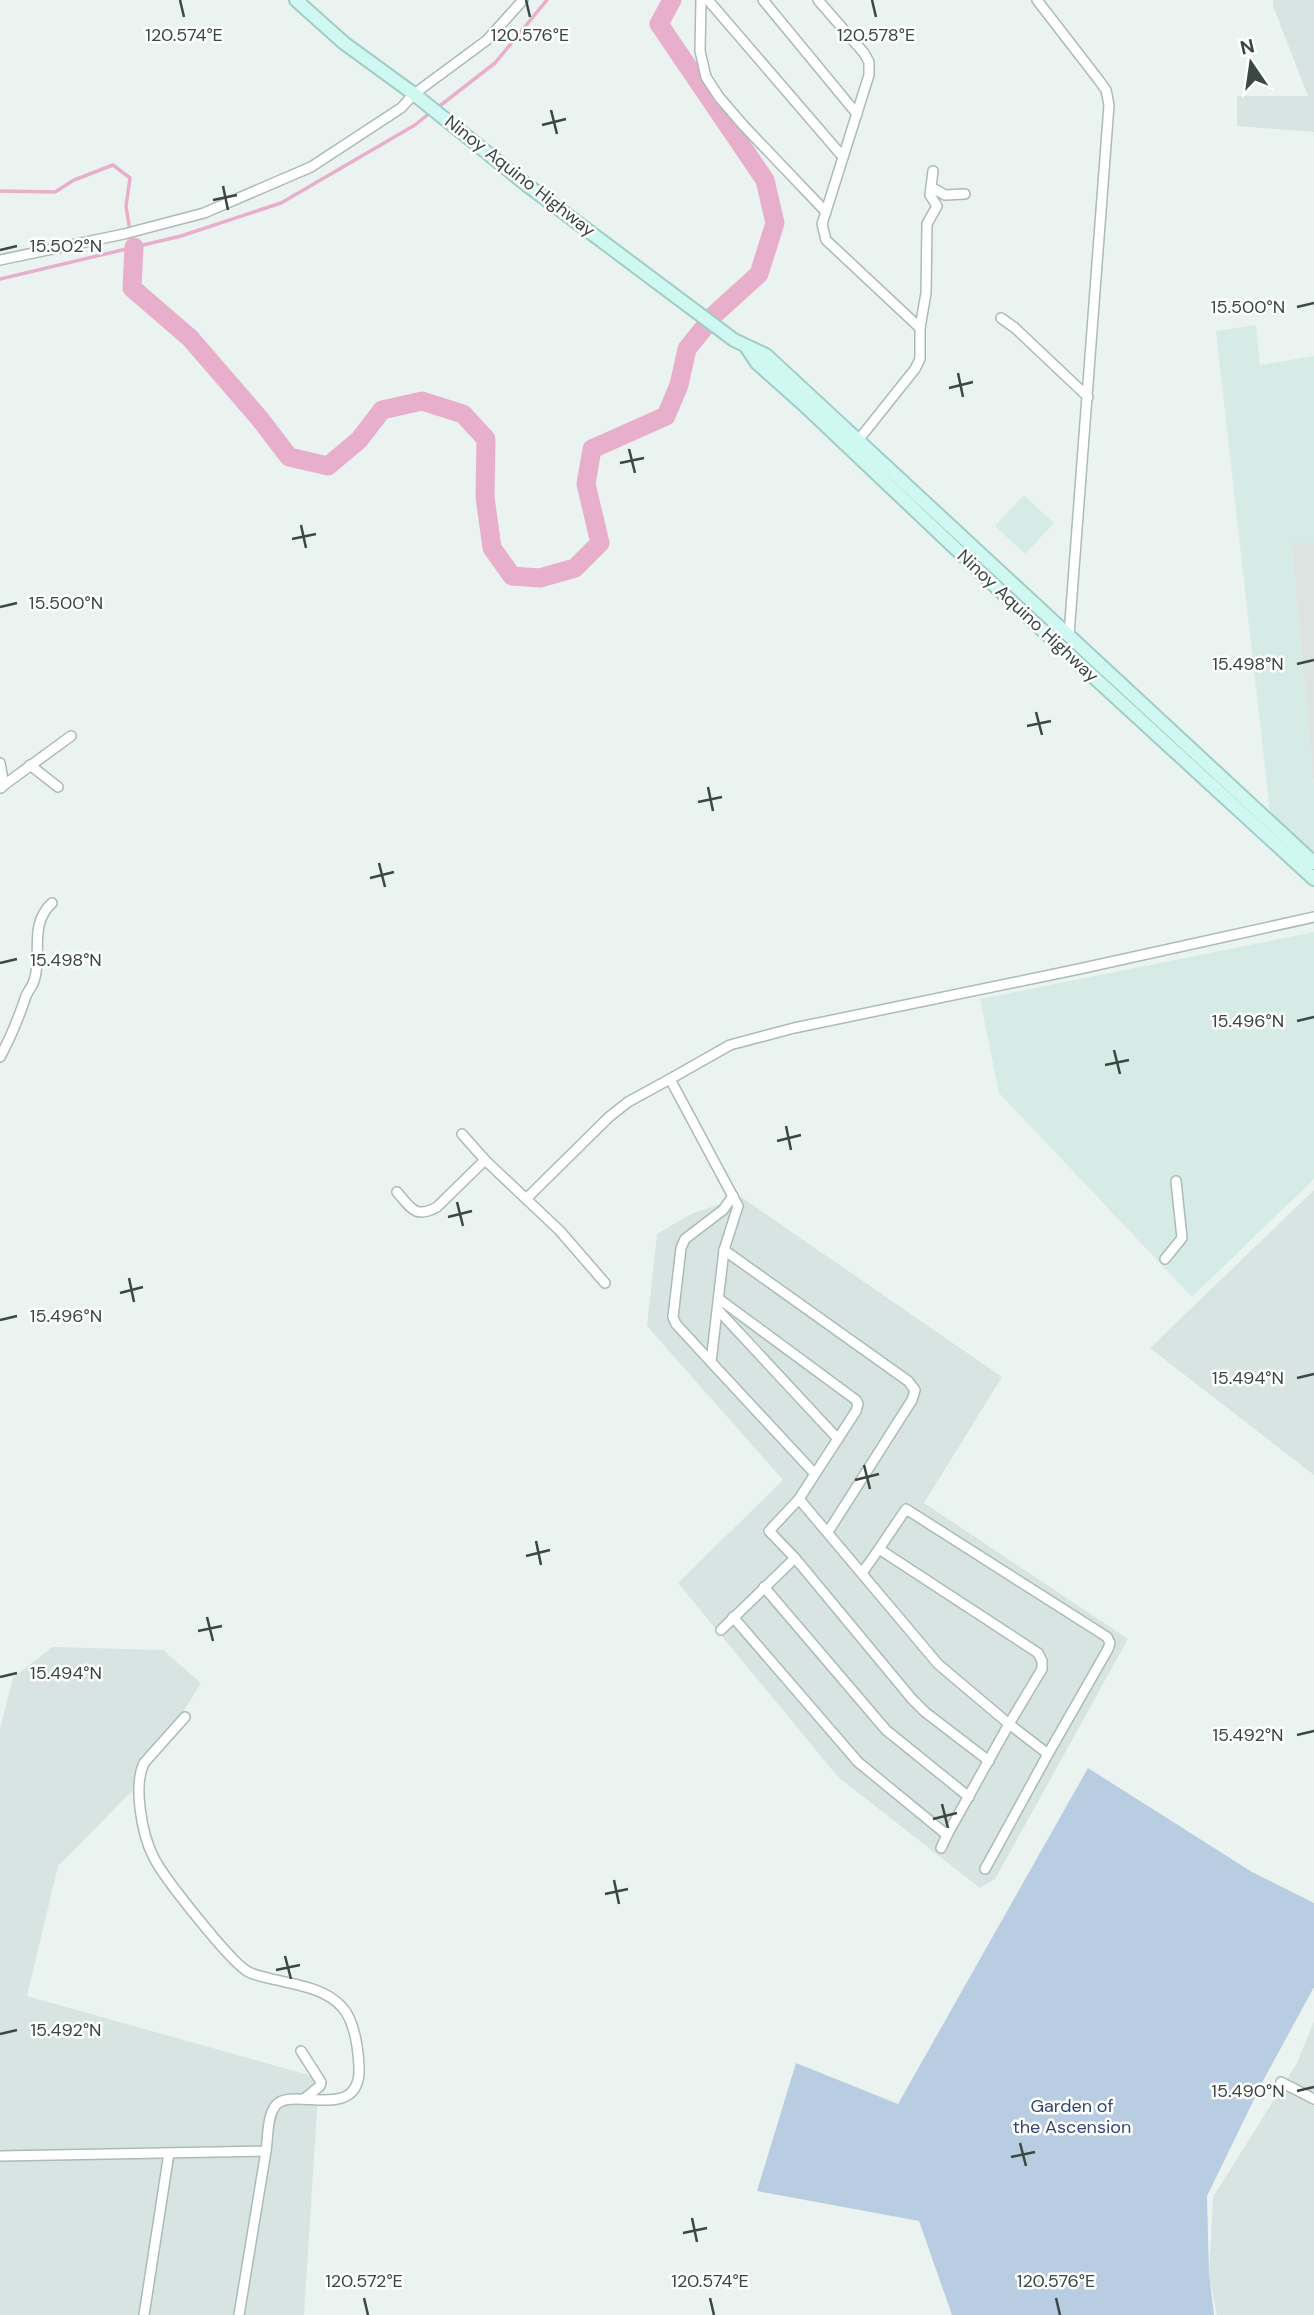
<svg xmlns="http://www.w3.org/2000/svg" width="1314" height="2315" viewBox="0 0 1314 2315" font-family="'DM Sans',sans-serif">
  <rect width="100%" height="100%" fill="#ebf3f1"/>
  <!-- residential -->
  <g fill="#d7e4e1">
    <path d="M 1273,0 L 1314,0 L 1314,132 L 1237,126 L 1237,96 L 1308,96 L 1273,6 Z"/>
    <path d="M 1314,1190 L 1314,1475 L 1150,1348 Z"/>
    <path d="M 741,1197 L 1002,1377 L 924,1503 L 1128,1639 L 995,1879 L 980,1888 L 838,1777 L 678,1583 L 783,1480 L 647,1326 L 657,1234 L 691,1214 Z"/>
    <path d="M 52,1647 L 163,1650 L 201,1683 L 136,1787 L 58,1866 L 27,1996 L 319,2078 L 304,2315 L 0,2315 L 0,1729 L 13,1678 Z"/>
    <path d="M 1314,2022 L 1314,2315 L 1217,2315 L 1209,2275 L 1213,2197 L 1297,2063 Z"/>
  </g>
  <!-- industrial -->
  <path fill="#dce3e1" d="M 1291,542 L 1314,543 L 1314,786 Z"/>
  <!-- education -->
  <g fill="#d7ebe6">
    <path d="M 1256,325 L 1260,365 L 1314,356 L 1314,543 L 1291,543 L 1314,786 L 1314,852 L 1270,813 L 1216,331 Z"/>
    <path d="M 1024,495 L 1054,523 L 1025,554 L 995,526 Z"/>
    <path d="M 1314,932 L 1314,1179 L 1192,1297 L 999,1093 L 980,999 Z"/>
  </g>
  <!-- green -->
  <path fill="#b9cde2" d="M 1088,1768 L 1252,1872 L 1314,1903 L 1314,1987 L 1264,2079 L 1207,2196 L 1209,2273 L 1214,2315 L 952,2315 L 919,2221 L 757,2191 L 796,2063 L 898,2104 Z"/>
  <g fill="none" stroke-linecap="round" stroke-linejoin="round">
    <!-- stream -->
    <g stroke="#e8afcd" stroke-width="3.5">
      <path d="M 437,108 L 495,63 L 547,0"/>
      <path d="M 0,191 L 55,192 L 74,180 L 113,165 L 130,178 L 126,206 L 129,225"/>
      <path d="M 0,279 L 181,236 L 281,203 L 415,125 L 431,112"/>
    </g>
    <!-- river -->
    <path stroke="#e8afcd" stroke-width="19" d="M 134,247 L 132,288 L 190,338 L 260,419 L 289,457 L 328,466 L 359,440 L 382,410 L 422,401 L 463,414 L 486,439 L 485,497 L 492,548 L 512,576 L 540,578 L 575,568 L 600,543 L 586,484 L 592,449 L 666,416 L 679,385 L 687,349 L 715,314 L 759,274 L 775,223 L 765,180 L 659,24 L 672,0"/>
    <defs>
      <g id="minor">
        <path d="M 701,0 L 700,51 L 706,77 L 719,97 L 744,126 L 826,212"/>
        <path d="M 708,0 L 843,157"/>
        <path d="M 763,0 L 857,114"/>
        <path d="M 818,0 L 864,53 L 869,62 L 869,75 L 822,224 L 826,240 L 920,328"/>
        <path d="M 1037,0 L 1098,79 L 1106,90 L 1109,105 L 1069,635"/>
        <path d="M 931,187 L 945,195 L 965,194"/>
        <path d="M 0,260 L 124,234 L 204,213 L 311,167 L 401,108 L 414,94 L 487,40 L 523,0"/>
        <path d="M 1001,318 L 1015,328 L 1088,397"/>
        <path d="M 856,443 L 915,369 L 920,359 L 920,328 L 926,293 L 927,224 L 937,206 L 930,195 L 933,171"/>
        <path d="M 0,763 L 4,785 L 1,788"/>
        <path d="M 30,765 L 58,787"/>
        <path d="M 4,785 L 71,736"/>
        <path d="M 0,1057 C 11,1037 19,1017 26,996 C 28,991 32,987 34,981 C 43,955 28,925 52,903"/>
        <path d="M 462,1134 L 485,1160"/>
        <path d="M 397,1192 C 411,1208 415,1219 437,1207 L 485,1160 L 560,1231 L 605,1283"/>
        <path d="M 527,1198 L 609,1117 L 628,1102 L 670,1079"/>
        <path d="M 724,1250 L 908,1381 L 915,1390 L 912,1400 L 828,1532"/>
        <path d="M 1165,1259 L 1182,1238 L 1176,1181"/>
        <path d="M 719,1299 L 856,1400 L 858,1404 L 856,1411 L 815,1474"/>
        <path d="M 718,1310 L 838,1439"/>
        <path d="M 711,1362 L 676,1324 L 673,1317 L 681,1248 L 685,1239 L 723,1210 L 733,1196"/>
        <path d="M 795,1558 L 912,1699 L 925,1712 L 989,1761"/>
        <path d="M 862,1573 L 879,1549 L 1038,1653 L 1042,1661 L 1042,1669 L 1009,1724 L 1048,1754 L 1108,1649 L 1110,1643 L 1107,1637 L 906,1509 L 879,1549"/>
        <path d="M 764,1587 L 886,1730 L 969,1797"/>
        <path d="M 733,1617 L 858,1762 L 947,1835 L 1009,1724 L 938,1664 L 799,1499"/>
        <path d="M 721,1630 L 795,1558 L 769,1531 L 799,1499 L 815,1474 L 711,1362 L 724,1250 L 738,1206 L 670,1079 L 730,1045 L 794,1028 L 1079,969 L 1314,917"/>
        <path d="M 941,1848 L 947,1835"/>
        <path d="M 985,1869 L 1048,1754"/>
        <path d="M 301,2051 L 321,2082 L 320,2086 L 304,2099"/>
        <path d="M 1281,2082 L 1314,2099"/>
        <path d="M 0,2156 L 266,2151 C 268,2139 267,2115 276,2105 C 293,2086 362,2124 359,2066 C 358,2048 355,2020 341,2006 C 323,1987 292,1984 268,1978 C 261,1976 253,1975 247,1971 C 230,1961 162,1876 153,1856 C 142,1834 133,1786 144,1763 L 185,1717"/>
        <path d="M 144,2315 L 169,2153"/>
        <path d="M 239,2315 L 266,2151"/>
      </g>
      <g id="secondary">
        <path d="M 296,0 L 344,43 L 414,94 L 527,185 L 734,340 L 766,355 L 1314,863"/>
        <path d="M 747,348 L 757,363 L 803,404 L 1013,603 L 1314,879"/>
      </g>
    </defs>
    <!-- minor casing -->
    <use href="#minor" stroke="#abbbb7" stroke-width="12"/>
    <!-- secondary casing -->
    <use href="#secondary" stroke="#a0cdc5" stroke-width="16"/>
    <!-- minor -->
    <use href="#minor" stroke="#fff" stroke-width="9"/>
    <!-- secondary -->
    <use href="#secondary" stroke="#d0f8f2" stroke-width="12"/>
  </g>
  <!-- ticks -->
  <path fill="none" stroke="#3a4743" stroke-width="2.5" d="M 180,0 L 184,17M 526,0 L 530,17M 872,0 L 876,17M 551,110 L 557,134M 542,125 L 566,119M 223,186 L 228,210M 213,200 L 237,195M 0,250 L 17,246M 1297,307 L 1314,303M 958,373 L 963,397M 949,388 L 973,382M 629,449 L 635,473M 620,463 L 644,458M 301,525 L 306,548M 292,539 L 316,534M 0,607 L 17,603M 1297,664 L 1314,660M 1036,712 L 1042,735M 1027,726 L 1051,721M 708,787 L 713,811M 698,802 L 722,797M 379,863 L 385,887M 370,878 L 394,872M 0,963 L 17,959M 1297,1021 L 1314,1017M 1114,1050 L 1120,1074M 1105,1065 L 1129,1060M 786,1126 L 791,1150M 777,1141 L 801,1135M 457,1202 L 463,1226M 448,1217 L 472,1211M 129,1278 L 134,1302M 120,1293 L 143,1287M 0,1320 L 17,1316M 1297,1378 L 1314,1374M 864,1465 L 870,1489M 855,1480 L 879,1474M 536,1541 L 541,1565M 526,1556 L 550,1550M 207,1617 L 213,1641M 198,1631 L 222,1626M 0,1677 L 17,1673M 1297,1735 L 1314,1731M 942,1804 L 948,1828M 933,1819 L 957,1813M 614,1880 L 619,1904M 605,1894 L 628,1889M 285,1956 L 291,1979M 276,1970 L 300,1965M 0,2034 L 17,2030M 1297,2091 L 1314,2087M 1020,2143 L 1026,2166M 1011,2157 L 1035,2152M 692,2218 L 697,2242M 683,2233 L 707,2228M 364,2298 L 368,2315M 710,2298 L 714,2315M 1056,2298 L 1060,2315"/>
  <g text-anchor="middle" stroke-width="5" stroke-linejoin="round" paint-order="stroke">
    <!-- street labels -->
    <g font-size="18" fill="#3a4743" stroke="#fff">
      <text transform="translate(520 176) rotate(38)" y="6">Ninoy Aquino Highway</text>
      <text transform="translate(1028 616) rotate(43)" y="6">Ninoy Aquino Highway</text>
    </g>
    <!-- park labels -->
    <g font-size="18" fill="#334772" stroke="#fff">
      <text x="1072" y="2112">Garden of<tspan x="1072" dy="21">the Ascension</tspan></text>
    </g>
  </g>
  <g font-size="18" text-anchor="middle" fill="#3a4743" stroke="#fff" stroke-width="5" stroke-linejoin="round" paint-order="stroke">
    <text x="184" y="41">120.574°E</text>
    <text x="530" y="41">120.576°E</text>
    <text x="876" y="41">120.578°E</text>
    <text x="66" y="252">15.502°N</text>
    <text x="1248" y="313">15.500°N</text>
    <text x="66" y="609">15.500°N</text>
    <text x="1248" y="670">15.498°N</text>
    <text x="66" y="966">15.498°N</text>
    <text x="1248" y="1027">15.496°N</text>
    <text x="66" y="1322">15.496°N</text>
    <text x="1248" y="1384">15.494°N</text>
    <text x="66" y="1679">15.494°N</text>
    <text x="1248" y="1741">15.492°N</text>
    <text x="66" y="2036">15.492°N</text>
    <text x="1248" y="2097">15.490°N</text>
    <text x="364" y="2287">120.572°E</text>
    <text x="710" y="2287">120.574°E</text>
    <text x="1056" y="2287">120.576°E</text>
  </g>
  <!-- north arrow -->
  <g transform="translate(1251 63) rotate(347)" stroke="#ffffff" stroke-width="5" paint-order="stroke">
  <path d="M0-5L12 26L0 18L-12 26Z" fill="#3a4743"/>
  <text y="-10" font-size="19" font-weight="bold" text-anchor="middle" fill="#3a4743">N</text>
  </g>
</svg>
